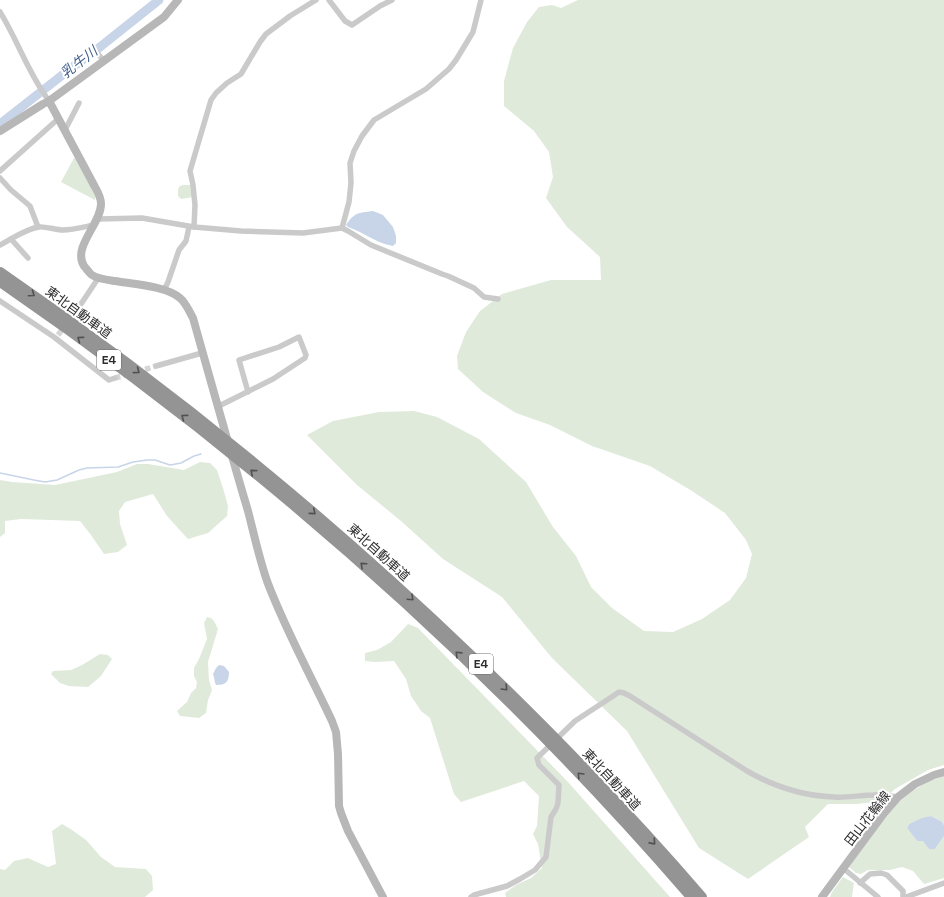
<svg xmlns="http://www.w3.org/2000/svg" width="944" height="897" viewBox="0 0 944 897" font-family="'Space Grotesk','Noto Sans JP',sans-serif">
  <rect width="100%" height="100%" fill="#fff"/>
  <!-- green -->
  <g fill="#e0eadb">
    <path d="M 578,0 L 944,0 L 944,765 L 928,770 L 895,789 L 882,801 L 857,804 L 828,804 L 805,827 L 809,837 L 748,879 L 699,848 L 627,731 L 552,658 L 502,597 L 443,559 L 401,521 L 357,485 L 307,435 L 333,421 L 379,412 L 414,411 L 437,417 L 479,439 L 526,482 L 553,527 L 576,556 L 591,587 L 612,608 L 644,631 L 673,632 L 702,619 L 730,600 L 746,578 L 752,554 L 746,540 L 725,513 L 692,491 L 650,466 L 592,446 L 550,425 L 516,413 L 483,392 L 458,369 L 457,356 L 466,332 L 480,311 L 502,294 L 551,280 L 601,280 L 600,257 L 567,227 L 546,198 L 553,177 L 549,152 L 534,131 L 504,106 L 504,81 L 513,48 L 527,22 L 539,7 L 552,5 L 561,8 Z"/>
    <path d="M 74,158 L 76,159 L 96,195 L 95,200 L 61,182 Z"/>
    <path d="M 183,185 L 191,185 L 193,197 L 181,199 L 178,196 L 178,189 L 180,186 Z"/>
    <path d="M 200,462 L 210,463 L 217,470 L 223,488 L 228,506 L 227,516 L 208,533 L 188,539 L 167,516 L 153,494 L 125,502 L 119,511 L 120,524 L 127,545 L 118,552 L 104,554 L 91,535 L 80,521 L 21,519 L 5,521 L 5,533 L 0,537 L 0,480 L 12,482 L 55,485 L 117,472 L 137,464 L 148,464 L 184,470 Z"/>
    <path d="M 207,617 L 211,618 L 214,621 L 218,629 L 208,662 L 209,680 L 212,690 L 208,700 L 206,713 L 199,718 L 180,716 L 177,711 L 187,702 L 191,693 L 196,688 L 197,682 L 194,676 L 194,668 L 199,659 L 207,639 L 204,623 Z"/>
    <path d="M 408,624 L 418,628 L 568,782 L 670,897 L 506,897 L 505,893 L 516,885 L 531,878 L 542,868 L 538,844 L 533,834 L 537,826 L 539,796 L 524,781 L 461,802 L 454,794 L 430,718 L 421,711 L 411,696 L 406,679 L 394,661 L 375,662 L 365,661 L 365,653 L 377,650 L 391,642 Z"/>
    <path d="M 100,654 L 108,655 L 112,659 L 101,676 L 88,687 L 69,686 L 60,683 L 51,674 L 53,671 L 71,670 L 82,665 Z"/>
    <path d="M 944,776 L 944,825 L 941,821 L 931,816 L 909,824 L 907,828 L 917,841 L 923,841 L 935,849 L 944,836 L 944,878 L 924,884 L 913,871 L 902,867 L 890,870 L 868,870 L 861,874 L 856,873 L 849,867 L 878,826 L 896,804 L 911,792 L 927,782 Z"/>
    <path d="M 62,824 L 72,830 L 86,840 L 101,857 L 115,867 L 146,869 L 152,876 L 153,890 L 145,897 L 0,897 L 0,869 L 5,870 L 14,861 L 28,858 L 48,867 L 56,864 L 52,831 Z"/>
    <path d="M 843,877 L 854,883 L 852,897 L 830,897 L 832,892 Z"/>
  </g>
  <!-- water -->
  <g fill="#c8d5e9">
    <path d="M 373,211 L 383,215 L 393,227 L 396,236 L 396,243 L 393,246 C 375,243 364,232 348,227 L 346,225 C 355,212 358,213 373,211 Z"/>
    <path d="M 219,665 L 224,666 L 229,672 C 229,682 226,685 216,685 C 214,682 215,678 213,674 L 216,668 Z"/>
    <path d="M 931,816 L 941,821 L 944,825 L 944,836 L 935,849 L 929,849 L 923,841 L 917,841 L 907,828 L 909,824 L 922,818 Z"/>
  </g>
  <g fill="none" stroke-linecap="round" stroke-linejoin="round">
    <!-- stream -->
    <path stroke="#c8d5e9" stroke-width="1.5" d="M 0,473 L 34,480 L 45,482 L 57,480 L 79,470 L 87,468 L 118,467 L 133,462 L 147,460 L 155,460 L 170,465 L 181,463 L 194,456 L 201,454"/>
    <!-- river -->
    <path stroke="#c8d5e9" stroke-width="9" d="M 0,124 L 70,69 L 100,47 L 159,0"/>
    <!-- street-tunnel -->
    <g stroke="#d5d5d5" stroke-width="5.5" stroke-dasharray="5.5 3" stroke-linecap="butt">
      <path d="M 58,335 L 75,313"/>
      <path d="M 137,372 L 156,366"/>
      <path d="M 115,378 L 129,374"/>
    </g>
    <!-- street -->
    <g stroke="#cacaca" stroke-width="5.5">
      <path d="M 329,0 L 345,21 L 352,25 L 380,6 L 392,0"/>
      <path d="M 0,12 C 18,41 28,73 49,101"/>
      <path d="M 92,47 L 104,61"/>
      <path d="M 65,130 L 79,103"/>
      <path d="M 0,171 L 58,119"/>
      <path d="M 0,178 L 11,190 L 30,206 L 38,227"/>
      <path d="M 98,219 L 142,218 L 194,227 L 241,231 L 303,233 L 342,228 L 348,231 L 371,245 L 442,274 L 448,276 L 474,288 L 484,297 L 498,299"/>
      <path d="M 194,227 L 195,205 L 193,185 L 190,171 L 211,100 L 216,93 L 227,83 L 241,74 L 260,42 L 266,34 L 290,16 L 316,0"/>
      <path d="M 342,228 L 349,202 L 351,183 L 350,163 L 354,151 L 362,136 L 374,120 L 426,89 L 449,69 L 456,60 L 473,32 L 481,0"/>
      <path d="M 11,239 L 28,258"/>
      <path d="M 0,245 C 12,239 25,229 39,227 C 44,226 57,230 63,230 C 73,230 84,227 94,225"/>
      <path d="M 164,290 L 168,282 L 179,250 L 186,241 L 189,227"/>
      <path d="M 0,301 L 54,337 L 109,380 L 115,378"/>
      <path d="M 75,313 L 99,277"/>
      <path d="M 156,366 L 202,353"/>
      <path d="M 217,407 L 273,379 L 305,358 L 306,355 L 299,337 L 279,347 L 239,360 L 248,392"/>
      <path d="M 843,868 L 878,897"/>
      <path d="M 860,883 L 870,874 L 881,873 L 887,875 L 903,891 L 903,897"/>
      <path d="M 471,897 L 474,895 L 507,886 L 520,879 L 535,870 L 546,857 L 551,817 L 556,809 L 558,803 L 559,785 L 539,765 L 537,758 L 575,721 L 604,702 L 619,692 L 624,693 L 630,696 L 747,771 C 773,786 804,796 834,797 C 847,798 860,795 874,795 C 882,794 890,796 898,797"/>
      <path d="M 906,897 L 944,883"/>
    </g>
    <!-- secondary -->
    <g stroke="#b7b7b7" stroke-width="8">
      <path d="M 49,101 L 95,187 C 98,192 101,198 101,204 C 101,224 72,247 84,266 C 86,268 89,273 92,275 C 98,279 108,280 115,281 C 133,284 166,286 180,298 C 186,303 189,311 193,318 C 211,382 229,447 248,511 C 254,534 259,558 267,581 C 285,629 310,674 332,721 L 336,732 L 338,754 L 339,806 L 341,813 L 348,831 L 383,897"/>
      <path d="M 0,131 L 43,104 L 49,101 L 164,17 L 178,0"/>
      <path d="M 822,897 L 884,813 L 898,797 L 915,784 L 934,775 L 944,772"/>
    </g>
    <!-- highway -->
    <g stroke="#949494" stroke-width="10">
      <path d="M 0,272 C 168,387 326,516 473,657 C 553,734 630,813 702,897"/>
      <path d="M 0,282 C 255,457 489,663 691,897"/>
    </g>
  </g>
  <!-- one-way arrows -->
  <defs><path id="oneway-chevron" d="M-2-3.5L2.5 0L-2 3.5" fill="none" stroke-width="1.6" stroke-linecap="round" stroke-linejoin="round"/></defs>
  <g stroke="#515151">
    <use href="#oneway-chevron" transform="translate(32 294) rotate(35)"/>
    <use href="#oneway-chevron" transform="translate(80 339) rotate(-144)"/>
    <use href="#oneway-chevron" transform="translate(137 371) rotate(37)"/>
    <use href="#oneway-chevron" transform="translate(184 417) rotate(-143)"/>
    <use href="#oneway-chevron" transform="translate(253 472) rotate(-140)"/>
    <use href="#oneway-chevron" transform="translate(313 512) rotate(40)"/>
    <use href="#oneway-chevron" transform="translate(363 565) rotate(-138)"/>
    <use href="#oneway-chevron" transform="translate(411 598) rotate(43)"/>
    <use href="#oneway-chevron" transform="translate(458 654) rotate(-136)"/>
    <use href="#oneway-chevron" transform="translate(505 688) rotate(45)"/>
    <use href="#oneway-chevron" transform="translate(580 775) rotate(-134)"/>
    <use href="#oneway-chevron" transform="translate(653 842) rotate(48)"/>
  </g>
  <g text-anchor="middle" stroke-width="4" stroke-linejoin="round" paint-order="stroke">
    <!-- shield labels -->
    <g fill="#fff" stroke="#6c6c6c" stroke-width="1">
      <rect x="97" y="350" width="24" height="20" rx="3"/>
      <rect x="469" y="654" width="24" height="20" rx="3"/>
    </g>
    <g font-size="12" font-weight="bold" fill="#2d2d2d">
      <text x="109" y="364">E4</text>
      <text x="481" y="668">E4</text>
    </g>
    <!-- street labels -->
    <g font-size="13" fill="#2d2d2d" stroke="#fff">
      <text transform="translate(79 312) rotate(36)" y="5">東北自動車道</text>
      <text transform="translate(379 552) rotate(42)" y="5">東北自動車道</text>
      <text transform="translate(612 779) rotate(47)" y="5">東北自動車道</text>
      <text transform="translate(867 818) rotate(-52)" y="5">田山花輪線</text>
    </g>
    <!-- water labels -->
    <g font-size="14" font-style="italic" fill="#405d8a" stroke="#fff">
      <text transform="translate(79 62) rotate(-38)" y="5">乳牛川</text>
    </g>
  </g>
</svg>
